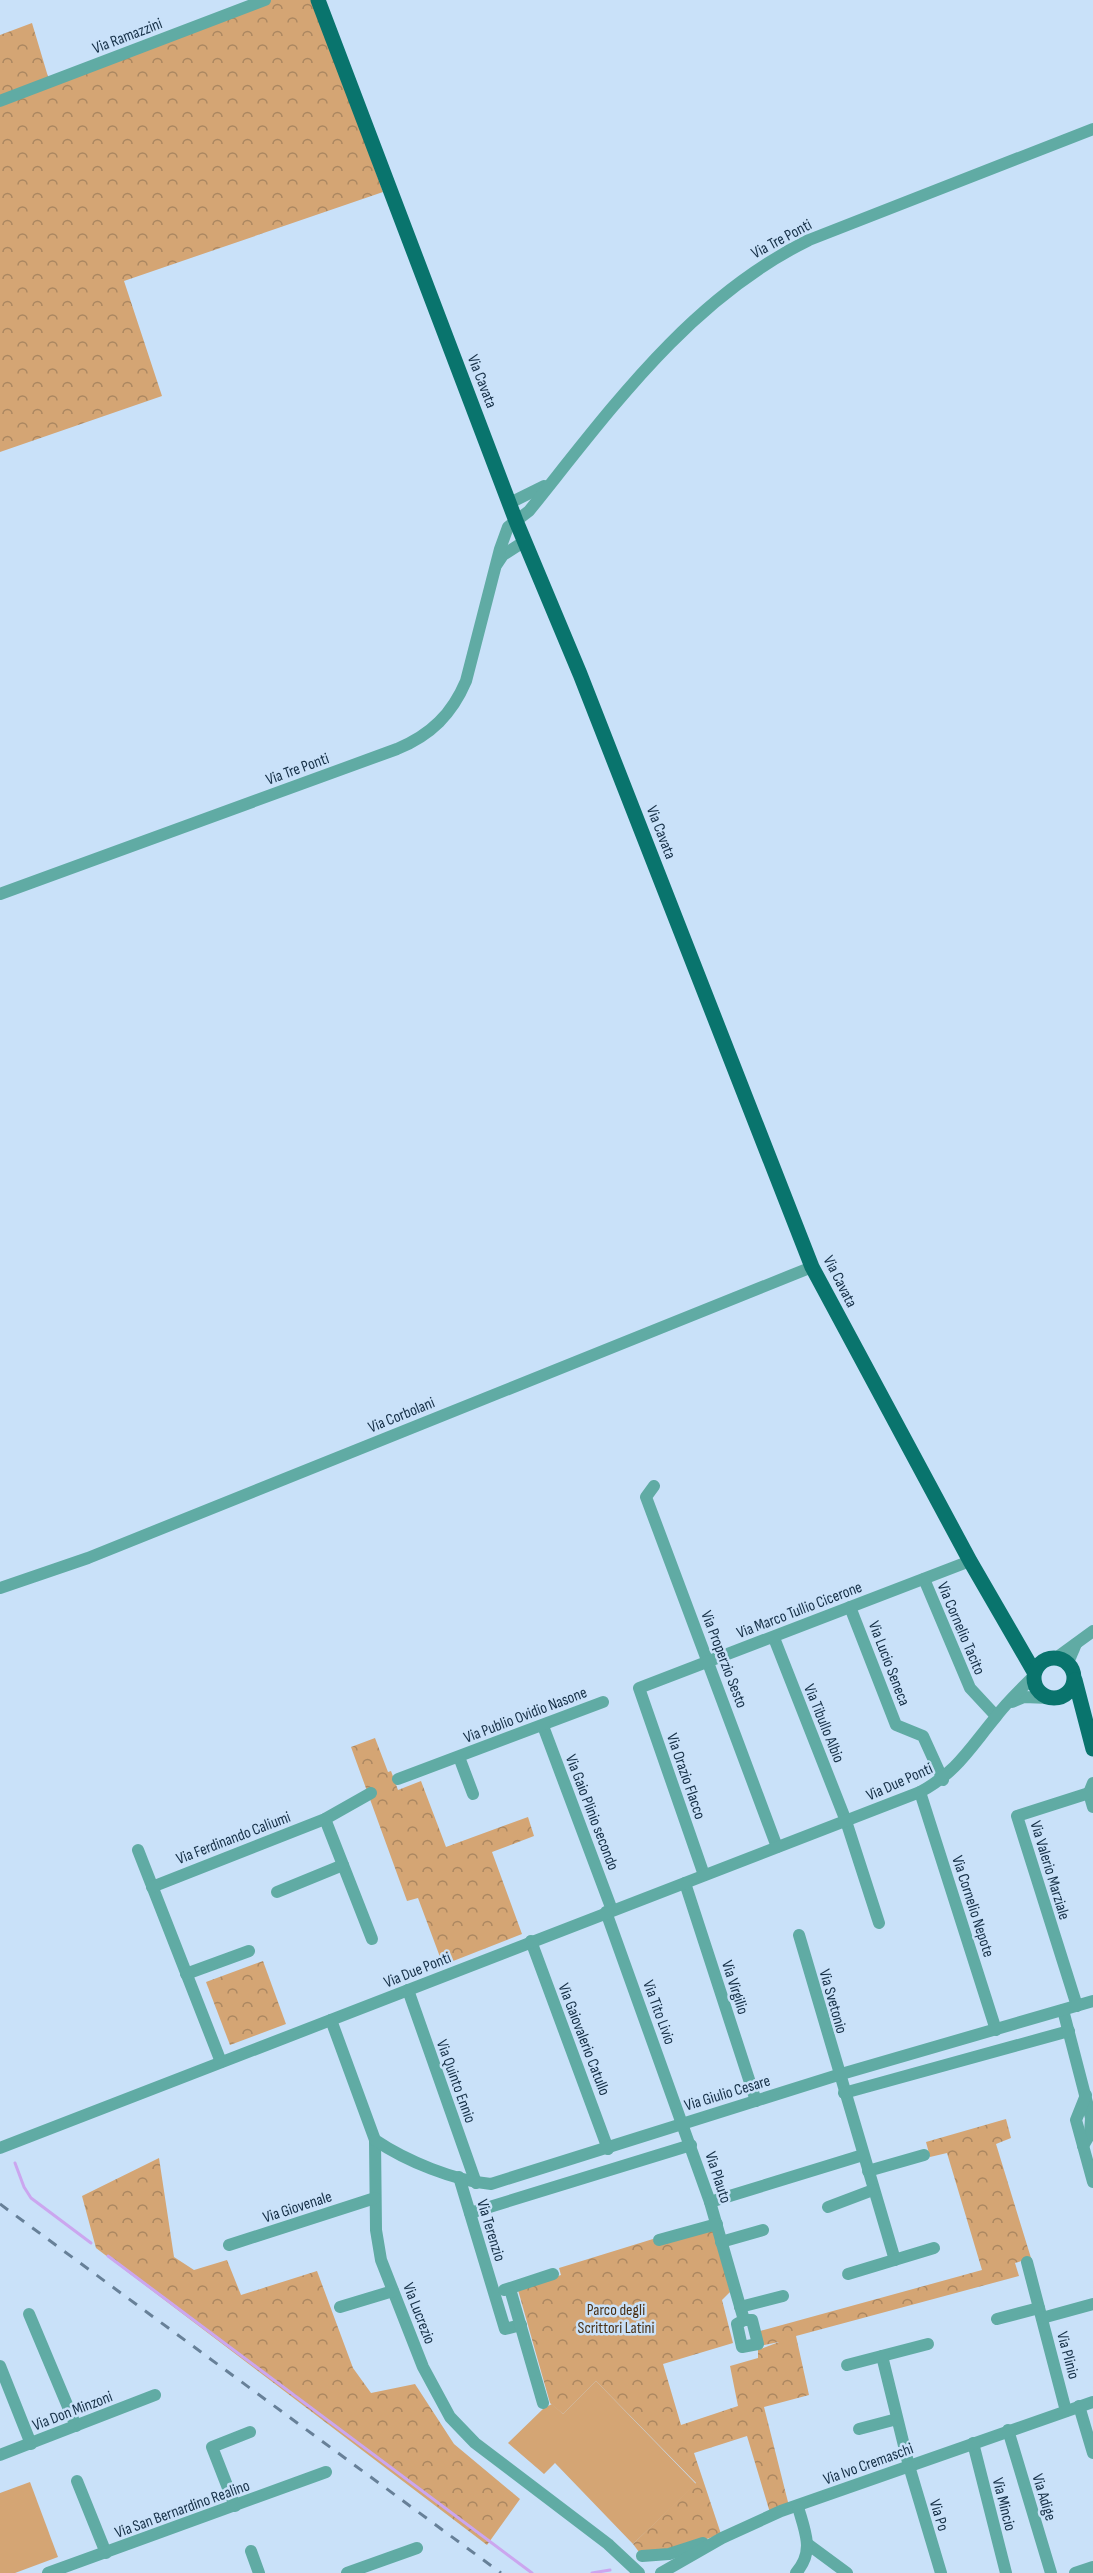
<svg xmlns="http://www.w3.org/2000/svg" width="1093" height="2573" viewBox="0 0 1093 2573" font-family="'Sofia Sans Condensed',sans-serif">
  <defs>
    <pattern id="park-crowns" width="20" height="18" patternUnits="userSpaceOnUse" patternTransform="scale(1.5)"><rect width="20" height="18" fill="#d4a574"/><path d="M2 6a3 3 0 1 1 6 0M12 15a3 3 0 1 1 6 0" fill="none" stroke="#ab8761"/></pattern>
  </defs>
  <rect width="100%" height="100%" fill="#c9e1f9"/>
  <!-- grass -->
  <g fill="#d4a574">
    <path d="M 596,2381 L 696,2484 L 633,2544 L 555,2463 L 544,2474 L 508,2443 L 544,2408 L 552,2404 L 563,2414 Z"/>
    <path d="M 30,2482 L 58,2557 L 15,2573 L 0,2573 L 0,2493 Z"/>
  </g>
  <!-- park -->
  <g fill="url(#park-crowns)">
    <path d="M 269,0 L 313,0 L 383,192 L 124,281 L 162,396 L 0,452 L 0,35 L 32,23 L 49,80 Z"/>
    <path d="M 375,1738 L 388,1772 L 391,1771 L 398,1790 L 421,1781 L 446,1847 L 528,1817 L 534,1836 L 492,1852 L 522,1934 L 443,1965 L 418,1898 L 407,1901 L 351,1747 Z"/>
    <path d="M 263,1961 L 286,2024 L 230,2045 L 206,1982 Z"/>
    <path d="M 1006,2119 L 1011,2138 L 996,2144 L 1031,2258 L 1015,2263 L 1019,2276 L 796,2336 L 809,2395 L 764,2407 L 790,2510 L 771,2516 L 747,2436 L 694,2453 L 721,2534 L 684,2547 L 639,2552 L 633,2544 L 696,2483 L 596,2381 L 563,2414 L 550,2403 L 518,2290 L 561,2275 L 559,2268 L 653,2239 L 656,2245 L 714,2228 L 730,2292 L 722,2300 L 733,2343 L 663,2364 L 681,2425 L 738,2406 L 730,2366 L 758,2358 L 758,2350 L 779,2342 L 759,2346 L 757,2332 L 982,2270 L 947,2153 L 930,2157 L 926,2142 Z"/>
    <path d="M 159,2158 L 174,2257 L 194,2270 L 227,2260 L 241,2295 L 317,2271 L 353,2368 L 371,2393 L 415,2384 L 454,2444 L 520,2499 L 487,2545 L 96,2248 L 82,2196 Z"/>
  </g>
  <g fill="none" stroke-linecap="round" stroke-linejoin="round">
    <!-- stream -->
    <g stroke="#cba6ef" stroke-width="3">
      <path d="M 15,2163 L 24,2187 L 31,2198 L 91,2243"/>
      <path d="M 108,2256 L 532,2573"/>
      <path d="M 592,2573 L 610,2570"/>
    </g>
    <!-- minor -->
    <g stroke="#60aba4" stroke-width="12">
      <path d="M 0,101 L 265,0"/>
      <path d="M 510,503 L 544,486"/>
      <path d="M 497,564 L 503,555 L 525,541"/>
      <path d="M 0,894 L 397,749 C 431,735 452,714 466,681 L 500,549 L 508,527 L 529,511 C 611,409 689,299 809,240 L 1093,129"/>
      <path d="M 654,1486 L 646,1497 L 777,1847"/>
      <path d="M 924,1579 L 970,1688 L 996,1716"/>
      <path d="M 0,1588 L 88,1558 L 812,1267"/>
      <path d="M 850,1607 L 896,1725 L 923,1736 L 943,1780"/>
      <path d="M 774,1638 L 846,1821 L 879,1923"/>
      <path d="M 1056,1658 L 1093,1631"/>
      <path d="M 1067,1665 L 1076,1644"/>
      <path d="M 1012,1702 L 1024,1697 L 1049,1698"/>
      <path d="M 543,1726 L 612,1910"/>
      <path d="M 459,1757 L 473,1794"/>
      <path d="M 398,1779 L 603,1702"/>
      <path d="M 1093,1783 L 1089,1793 L 1093,1807"/>
      <path d="M 920,1792 L 996,2030"/>
      <path d="M 325,1819 L 372,1939"/>
      <path d="M 138,1850 L 221,2062"/>
      <path d="M 704,1875 L 639,1688 L 970,1561"/>
      <path d="M 685,1883 L 756,2101"/>
      <path d="M 152,1887 L 325,1819 L 371,1793"/>
      <path d="M 277,1892 L 343,1865"/>
      <path d="M 606,1912 L 710,2202 L 744,2320 L 737,2324 L 742,2347 L 758,2344 L 752,2320 L 744,2320"/>
      <path d="M 799,1935 L 895,2260"/>
      <path d="M 531,1941 L 608,2149"/>
      <path d="M 186,1974 L 249,1951"/>
      <path d="M 408,1990 L 476,2183"/>
      <path d="M 1077,2006 L 1017,1816 L 1089,1793"/>
      <path d="M 1063,2010 L 1091,2118 L 1090,2134 L 1083,2146"/>
      <path d="M 331,2020 L 375,2140 L 376,2230 L 381,2260 L 423,2367 L 450,2417 L 475,2443 L 608,2544 L 639,2573"/>
      <path d="M 844,2093 L 1069,2031"/>
      <path d="M 1086,2095 L 1076,2120 L 1093,2182"/>
      <path d="M 375,2140 C 406,2161 455,2181 491,2184 L 838,2075 L 1093,2001"/>
      <path d="M 0,2148 L 920,1792 C 956,1773 970,1748 995,1718 C 1006,1703 1020,1690 1033,1677"/>
      <path d="M 868,2171 L 924,2155"/>
      <path d="M 459,2177 L 505,2329 L 521,2325"/>
      <path d="M 710,2202 L 863,2155"/>
      <path d="M 828,2207 L 873,2190"/>
      <path d="M 470,2213 L 691,2145"/>
      <path d="M 659,2240 L 717,2224"/>
      <path d="M 721,2242 L 763,2230"/>
      <path d="M 229,2245 L 375,2198"/>
      <path d="M 1027,2262 L 1066,2411"/>
      <path d="M 848,2274 L 934,2248"/>
      <path d="M 510,2289 L 543,2403"/>
      <path d="M 504,2290 L 553,2274"/>
      <path d="M 340,2307 L 393,2291"/>
      <path d="M 740,2307 L 783,2296"/>
      <path d="M 29,2314 L 76,2426"/>
      <path d="M 1042,2318 L 1093,2304"/>
      <path d="M 997,2319 L 1039,2308"/>
      <path d="M 882,2356 L 909,2466 L 941,2573"/>
      <path d="M 847,2365 L 928,2344"/>
      <path d="M 0,2366 L 31,2444"/>
      <path d="M 1079,2406 L 1093,2453"/>
      <path d="M 859,2429 L 897,2419"/>
      <path d="M 1008,2430 L 1051,2573"/>
      <path d="M 973,2443 L 1006,2573"/>
      <path d="M 0,2455 L 155,2395"/>
      <path d="M 77,2481 L 106,2553"/>
      <path d="M 235,2506 L 212,2447 L 250,2432"/>
      <path d="M 809,2545 L 847,2573"/>
      <path d="M 251,2551 L 259,2573"/>
      <path d="M 642,2556 L 669,2554 L 703,2543"/>
      <path d="M 48,2573 L 326,2472"/>
      <path d="M 347,2573 L 417,2548"/>
      <path d="M 661,2573 L 722,2538 L 781,2511 L 1093,2402"/>
      <path d="M 796,2573 C 815,2551 805,2532 798,2507"/>
      <path d="M 1075,2573 L 1093,2567"/>
    </g>
    <!-- major -->
    <g stroke="#09746d" stroke-width="15">
      <path d="M 318,0 L 516,521 L 580,674 L 812,1267 L 970,1561 L 1033,1670"/>
      <circle cx="1054" cy="1678" r="20"/>
      <path d="M 1075,1680 L 1093,1749"/>
    </g>
    <!-- rail -->
    <path stroke="#678098" stroke-width="3" stroke-dasharray="10 10" stroke-linecap="butt" d="M 0,2204 L 501,2573"/>
  </g>
  <g text-anchor="middle" stroke-width="5" stroke-linejoin="round" paint-order="stroke">
    <!-- street labels -->
    <g font-size="16" fill="#163047" stroke="#c9e1f9">
      <text transform="translate(127 35) rotate(-21)" y="6">Via Ramazzini</text>
      <text transform="translate(781 238) rotate(-28)" y="6">Via Tre Ponti</text>
      <text transform="translate(483 381) rotate(69)" y="6">Via Cavata</text>
      <text transform="translate(297 768) rotate(-20)" y="6">Via Tre Ponti</text>
      <text transform="translate(662 832) rotate(69)" y="6">Via Cavata</text>
      <text transform="translate(841 1281) rotate(63)" y="6">Via Cavata</text>
      <text transform="translate(401 1414) rotate(-22)" y="6">Via Corbolani</text>
      <text transform="translate(799 1609) rotate(-21)" y="6">Via Marco Tullio Cicerone</text>
      <text transform="translate(962 1628) rotate(67)" y="6">Via Cornelio Tacito</text>
      <text transform="translate(725 1659) rotate(69)" y="6">Via Properzio Sesto</text>
      <text transform="translate(890 1663) rotate(69)" y="6">Via Lucio Seneca</text>
      <text transform="translate(525 1714) rotate(-21)" y="6">Via Publio Ovidio Nasone</text>
      <text transform="translate(825 1723) rotate(68)" y="6">Via Tibullo Albio</text>
      <text transform="translate(687 1776) rotate(71)" y="6">Via Orazio Flacco</text>
      <text transform="translate(899 1781) rotate(-24)" y="6">Via Due Ponti</text>
      <text transform="translate(593 1812) rotate(69)" y="6">Via Gaio Plinio secondo</text>
      <text transform="translate(233 1837) rotate(-21)" y="6">Via Ferdinando Caliumi</text>
      <text transform="translate(1051 1870) rotate(73)" y="6">Via Valerio Marziale</text>
      <text transform="translate(974 1906) rotate(72)" y="6">Via Cornelio Nepote</text>
      <text transform="translate(417 1969) rotate(-22)" y="6">Via Due Ponti</text>
      <text transform="translate(736 1987) rotate(72)" y="6">Via Virgilio</text>
      <text transform="translate(834 2001) rotate(74)" y="6">Via Svetonio</text>
      <text transform="translate(660 2012) rotate(70)" y="6">Via Tito Livio</text>
      <text transform="translate(585 2039) rotate(69)" y="6">Via Gaiovalerio Catullo</text>
      <text transform="translate(457 2081) rotate(70)" y="6">Via Quinto Ennio</text>
      <text transform="translate(727 2092) rotate(-17)" y="6">Via Giulio Cesare</text>
      <text transform="translate(719 2177) rotate(72)" y="6">Via Plauto</text>
      <text transform="translate(297 2206) rotate(-18)" y="6">Via Giovenale</text>
      <text transform="translate(492 2230) rotate(73)" y="6">Via Terenzio</text>
      <text transform="translate(420 2313) rotate(69)" y="6">Via Lucrezio</text>
      <text transform="translate(1069 2355) rotate(75)" y="6">Via Plinio</text>
      <text transform="translate(72 2410) rotate(-21)" y="6">Via Don Minzoni</text>
      <text transform="translate(868 2463) rotate(-20)" y="6">Via Ivo Cremaschi</text>
      <text transform="translate(1045 2497) rotate(73)" y="6">Via Adige</text>
      <text transform="translate(1005 2504) rotate(76)" y="6">Via Mincio</text>
      <text transform="translate(182 2508) rotate(-20)" y="6">Via San Bernardino Realino</text>
      <text transform="translate(940 2515) rotate(73)" y="6">Via Po</text>
    </g>
    <!-- park labels -->
    <g font-size="16" fill="#493014" stroke="#c9e1f9">
      <text x="616" y="2315">Parco degli<tspan x="616" dy="18">Scrittori Latini</tspan></text>
    </g>
  </g>
</svg>
